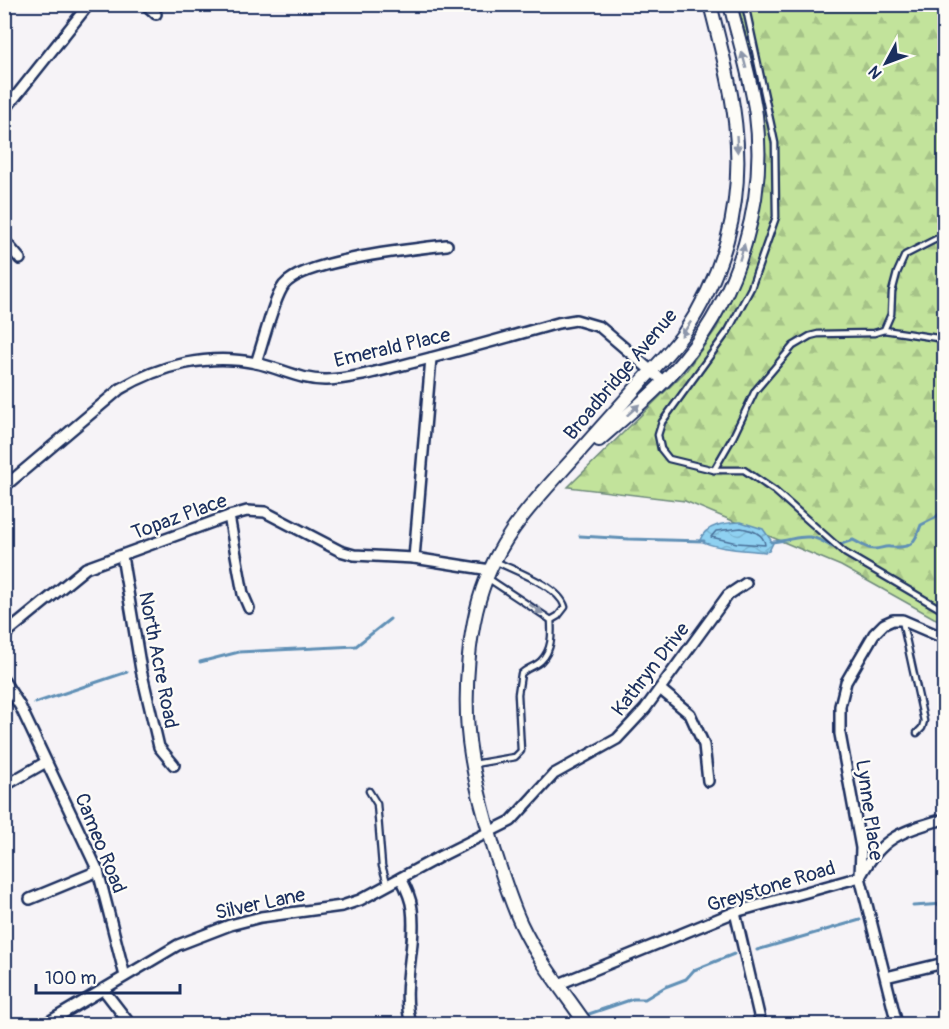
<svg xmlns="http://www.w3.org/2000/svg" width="949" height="1029" viewBox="0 0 949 1029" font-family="Pangolin,sans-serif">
  <defs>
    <pattern id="forest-firs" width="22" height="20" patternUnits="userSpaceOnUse" patternTransform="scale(1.5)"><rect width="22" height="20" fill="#c2e39b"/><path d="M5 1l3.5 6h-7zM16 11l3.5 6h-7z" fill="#a6c388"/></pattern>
    <pattern id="water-waves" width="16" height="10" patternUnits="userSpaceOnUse" patternTransform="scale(1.5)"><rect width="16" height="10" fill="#8fd1f1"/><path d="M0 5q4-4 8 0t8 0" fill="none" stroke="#7bb4d1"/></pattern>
  </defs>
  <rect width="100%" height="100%" fill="#f6f3f7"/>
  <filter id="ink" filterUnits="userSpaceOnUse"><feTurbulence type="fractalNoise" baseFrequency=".0167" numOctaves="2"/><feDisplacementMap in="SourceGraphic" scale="12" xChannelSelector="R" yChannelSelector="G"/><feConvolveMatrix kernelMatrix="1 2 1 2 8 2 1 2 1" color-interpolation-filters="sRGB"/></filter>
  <g filter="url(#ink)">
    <!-- forest -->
    <path fill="url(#forest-firs)" stroke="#6e897c" stroke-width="1.5" d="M 738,5 L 944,5 L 944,622 L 934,618 L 841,566 L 685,501 L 568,487 L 686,371 L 717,328 L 747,258 L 764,175 L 761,97 Z"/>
    <!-- water -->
    <path fill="url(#water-waves)" stroke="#6190b6" stroke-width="1.5" d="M 741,522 L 763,529 L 773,543 L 769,551 L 765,552 C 749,550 712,549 700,540 C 706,524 725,523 741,522 Z"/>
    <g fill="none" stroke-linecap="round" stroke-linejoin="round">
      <!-- shore -->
      <path stroke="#497099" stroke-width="1.5" d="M 741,528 C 751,530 764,533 765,545 L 737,543 L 711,537 L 716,531 Z"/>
      <!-- stream -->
      <g stroke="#6190b6" stroke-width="3">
        <path d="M 580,536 L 629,539 L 704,541"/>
        <path d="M 771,542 C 800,540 805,529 832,547 L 853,540 C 860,543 868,550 875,549 C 880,549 885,546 890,547 C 910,548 914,546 921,525 L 935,518 L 944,509"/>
        <path d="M 200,662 L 239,652 L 356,646 L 390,619"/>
        <path d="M 35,703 L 127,672"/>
        <path d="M 913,906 L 944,904"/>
        <path d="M 757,950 L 860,920"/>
        <path d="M 583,1016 L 633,999 L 645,999 L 665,987 L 686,979 L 694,970 L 734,954"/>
        <path d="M 555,1024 L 576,1018"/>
      </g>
      <defs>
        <g id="lane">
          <path d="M 745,4 L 775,143 L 776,217 L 751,288 L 728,331 L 662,422 L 658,435 L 661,449 L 669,459 L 714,470 L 744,470 L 775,491 L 845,553 L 944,611"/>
          <path d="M 884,330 L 891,314 L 892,292 L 897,273 L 905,255 L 944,235"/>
          <path d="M 714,470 L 733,437 L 755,391 L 793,346 L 810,336 L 818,334 L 874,333 L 884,330 L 944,339"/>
          <path d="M 489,579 L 551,620 L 558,616 L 565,607 C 559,586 515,571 497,562"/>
          <path d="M 902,620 L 924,721 L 922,728 L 917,733"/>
          <path d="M 474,764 L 515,757 L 521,751 L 518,694 L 521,674 C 526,668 535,667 541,661 C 552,650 552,635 551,620"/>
          <path d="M 369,791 L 377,804 L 382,866 L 388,886"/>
        </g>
        <g id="street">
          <path d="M 145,4 L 156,14"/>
          <path d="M 4,111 L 89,4"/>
          <path d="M 4,240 L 20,259"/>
          <path d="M 256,363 C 263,344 273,300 284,285 C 304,260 413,249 447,245"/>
          <path d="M 4,487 L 120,389 C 160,365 209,353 256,363 C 280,368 302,381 327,380 C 351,379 375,372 399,366 C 452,353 505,338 558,323 L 576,320 L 600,327 L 663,381"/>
          <path d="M 229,516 L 243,594 L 249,608"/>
          <path d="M 122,556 L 141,670 L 159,747 L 174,765"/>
          <path d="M 414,558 L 431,358"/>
          <path d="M 4,635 L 86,568 L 229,516 L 247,511 L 265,512 L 340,551 L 354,555 L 414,558 L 490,570"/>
          <path d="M 4,681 L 20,706 L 98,871 L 125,976"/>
          <path d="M 660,689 L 690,714 L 704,745 L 708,781"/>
          <path d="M 4,786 L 46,762"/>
          <path d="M 401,878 C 406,888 411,898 412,909 C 417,948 400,986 411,1024"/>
          <path d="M 30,899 L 98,871"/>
          <path d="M 735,912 L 761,1024"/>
          <path d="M 886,977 L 944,963"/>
          <path d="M 559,984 L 735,912 L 860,877 C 882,836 903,831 944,819"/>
          <path d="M 103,989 L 130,1024"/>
          <path d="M 45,1024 L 178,945 L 230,925 L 261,917 L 342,906 L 360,900 L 441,856 L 511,821 L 554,774 L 617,739 L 645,709 L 728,595 L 746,583"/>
          <path d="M 897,1024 L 860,877 L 861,848 L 840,734 L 840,706 L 846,682 L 874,634 L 884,624 L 893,620 L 902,620 L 944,638"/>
        </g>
        <g id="secondary">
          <path d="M 599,440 C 628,414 660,389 685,358 C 739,293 767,200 756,115 C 751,78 739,41 730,4"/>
          <path d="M 586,1024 C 564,992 538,960 521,924 C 510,900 502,874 494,849 C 485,818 476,787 471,755 C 462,701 467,620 490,570 C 509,525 547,488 579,452 C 600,428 622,404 643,380 C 657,365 672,350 684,333 C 703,305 718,272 727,240 C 750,156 731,86 710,4"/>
        </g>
      </defs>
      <!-- lane casing -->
      <use href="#lane" stroke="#1b2f5e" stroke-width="9"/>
      <!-- street casing -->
      <use href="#street" stroke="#1b2f5e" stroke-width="14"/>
      <!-- secondary casing -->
      <use href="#secondary" stroke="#1b2f5e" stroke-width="16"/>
      <!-- lane -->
      <use href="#lane" stroke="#fdfcf7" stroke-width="4.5"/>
      <!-- street -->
      <use href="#street" stroke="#fdfcf7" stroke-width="9"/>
      <!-- secondary -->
      <use href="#secondary" stroke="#fdfcf7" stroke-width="12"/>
    </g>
    <!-- one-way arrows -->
    <defs><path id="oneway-solid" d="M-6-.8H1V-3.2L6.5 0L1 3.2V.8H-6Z" transform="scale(1.5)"/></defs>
    <g fill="#8c96aa">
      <use href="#oneway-solid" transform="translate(744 60) rotate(-105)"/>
      <use href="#oneway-solid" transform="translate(737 144) rotate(87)"/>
      <use href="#oneway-solid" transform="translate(742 252) rotate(-73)"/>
      <use href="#oneway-solid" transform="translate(686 329) rotate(124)"/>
      <use href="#oneway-solid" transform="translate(633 410) rotate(-42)"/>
      <use href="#oneway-solid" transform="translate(536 609) rotate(35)"/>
    </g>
  </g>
  <g text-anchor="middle" stroke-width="4.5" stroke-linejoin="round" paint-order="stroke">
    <!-- street labels -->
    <g font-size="20" fill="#1b2f5e" stroke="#fdfcf7">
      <text transform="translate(392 347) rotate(-13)" y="7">Emerald Place</text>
      <text transform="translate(620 374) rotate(-50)" y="7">Broadbridge Avenue</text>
      <text transform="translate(179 516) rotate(-20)" y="7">Topaz Place</text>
      <text transform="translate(159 660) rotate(79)" y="7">North Acre Road</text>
      <text transform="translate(650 669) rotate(-52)" y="7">Kathryn Drive</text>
      <text transform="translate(870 810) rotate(82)" y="7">Lynne Place</text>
      <text transform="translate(101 843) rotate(68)" y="7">Cameo Road</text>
      <text transform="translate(771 886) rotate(-17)" y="7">Greystone Road</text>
      <text transform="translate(260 903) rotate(-12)" y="7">Silver Lane</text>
    </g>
  </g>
  <!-- margin -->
  <rect width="949" height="1029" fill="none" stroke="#fdfcf7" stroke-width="24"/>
  <rect x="12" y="12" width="925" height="1005" fill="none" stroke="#1b2f5e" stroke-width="2" filter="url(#ink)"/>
  <!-- north arrow -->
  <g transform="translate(886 63) rotate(229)" stroke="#fdfcf7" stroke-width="4.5" paint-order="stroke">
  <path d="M0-4.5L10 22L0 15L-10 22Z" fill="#1b2f5e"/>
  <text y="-9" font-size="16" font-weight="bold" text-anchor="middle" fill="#1b2f5e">N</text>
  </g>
  <!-- scale -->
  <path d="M36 984v9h144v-9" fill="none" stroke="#1b2f5e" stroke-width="3"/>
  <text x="45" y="984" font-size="18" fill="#1b2f5e" stroke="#fdfcf7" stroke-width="4.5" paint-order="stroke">100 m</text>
</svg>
